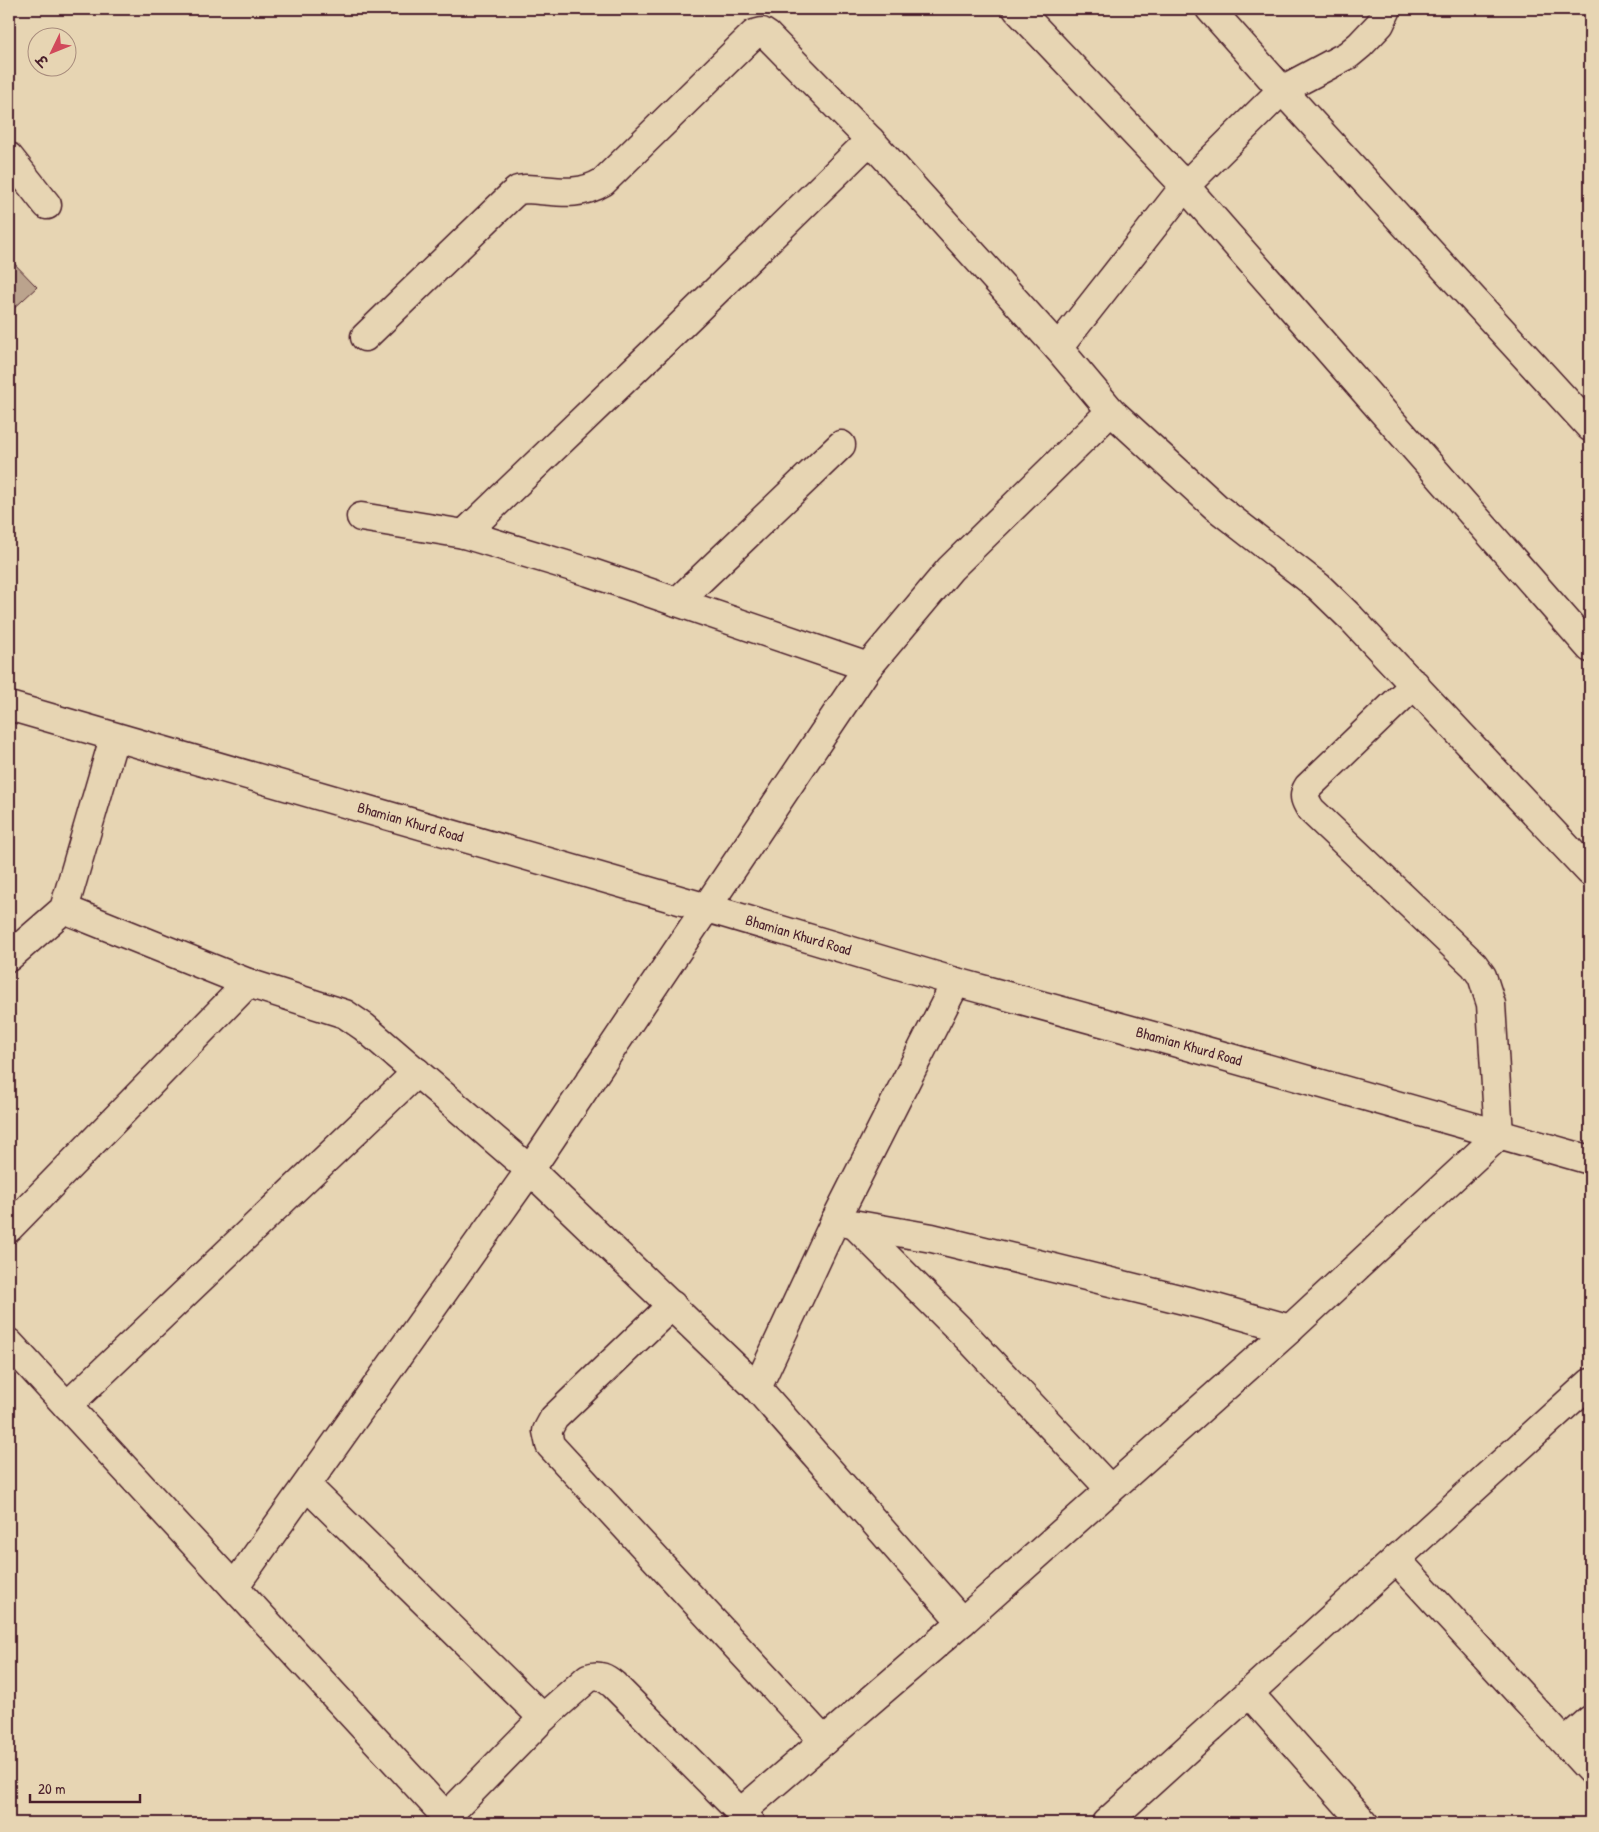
<svg xmlns="http://www.w3.org/2000/svg" width="1599" height="1832" viewBox="0 0 1599 1832" font-family="'Patrick Hand','Playpen Sans Deva',sans-serif">
  <rect width="100%" height="100%" fill="#e7d5b3"/>
  <filter id="ink" filterUnits="userSpaceOnUse"><feTurbulence type="fractalNoise" baseFrequency=".02" numOctaves="2"/><feDisplacementMap in="SourceGraphic" scale="10" xChannelSelector="R" yChannelSelector="G"/><feConvolveMatrix kernelMatrix="1 2 1 2 8 2 1 2 1" color-interpolation-filters="sRGB"/></filter>
  <g filter="url(#ink)">
    <!-- building -->
    <path fill="#bba38d" stroke="#4a1f2b" d="M 9,258 L 37,287 L 9,313 Z"/>
    <g fill="none" stroke-linecap="round" stroke-linejoin="round">
      <defs>
        <g id="street">
          <path d="M 1017,9 L 1185,186 L 1590,648"/>
          <path d="M 1210,9 L 1282,90 L 1590,427"/>
          <path d="M 9,157 L 47,205"/>
          <path d="M 365,337 L 512,195 L 518,190 L 526,189 C 555,190 576,198 603,182 L 754,34 L 762,32 L 768,36 L 870,140 L 1058,348 L 1111,411 L 1216,507 L 1319,587 L 1351,618 L 1590,872"/>
          <path d="M 1058,348 L 1185,186 L 1282,90 L 1348,55 L 1360,45 L 1380,24 L 1387,9"/>
          <path d="M 361,517 L 464,534 L 589,572 L 868,667"/>
          <path d="M 464,534 L 671,335 L 870,140"/>
          <path d="M 677,602 L 841,445"/>
          <path d="M 64,909 L 248,983 L 345,1014 L 364,1027 L 530,1170 L 234,1587"/>
          <path d="M 9,957 L 64,909 L 114,738"/>
          <path d="M 956,982 L 835,1221 L 757,1388 L 962,1622 L 1290,1329 L 1499,1135 L 1491,1004 L 1482,976 L 1474,965 L 1311,810 C 1306,802 1302,796 1308,787 L 1415,684"/>
          <path d="M 835,1221 L 932,1238 L 1212,1307 L 1290,1329"/>
          <path d="M 855,1225 L 971,1341 L 1110,1489"/>
          <path d="M 9,1228 L 248,983"/>
          <path d="M 672,1305 L 554,1418 L 547,1431 L 550,1445 L 824,1741"/>
          <path d="M 9,1343 L 452,1823"/>
          <path d="M 757,1388 L 530,1170 L 868,667 L 950,569 L 1111,411"/>
          <path d="M 67,1406 L 417,1072"/>
          <path d="M 307,1486 L 543,1718"/>
          <path d="M 1396,1559 L 1590,1770"/>
          <path d="M 1249,1693 L 1364,1823"/>
          <path d="M 1565,1742 L 1590,1720"/>
          <path d="M 741,1812 L 962,1622"/>
          <path d="M 446,1817 L 543,1718 L 588,1678 C 599,1674 606,1678 614,1685 L 751,1823"/>
          <path d="M 1106,1823 L 1590,1383"/>
        </g>
        <g id="secondary">
          <path id="s1" d="M 9,706 L 707,908 L 956,982 L 1160,1038 L 1590,1160"/>
        </g>
      </defs>
      <!-- street casing -->
      <use href="#street" stroke="#4a1f2b" stroke-width="31"/>
      <!-- secondary casing -->
      <use href="#secondary" stroke="#4a1f2b" stroke-width="31"/>
      <!-- street -->
      <use href="#street" stroke="#e7d5b3" stroke-width="28"/>
      <!-- secondary -->
      <use href="#secondary" stroke="#e7d5b3" stroke-width="28"/>
    </g>
  </g>
  <g text-anchor="middle" stroke-width="4.5" stroke-linejoin="round" paint-order="stroke">
    <!-- street labels -->
    <g font-size="15" fill="#4a1f2b" stroke="#e7d5b3">
      <text dy="5" stroke="none"><textPath href="#s1" startOffset="418">Bhamian Khurd Road</textPath></text>
      <text dy="5" stroke="none"><textPath href="#s1" startOffset="822">Bhamian Khurd Road</textPath></text>
      <text dy="5" stroke="none"><textPath href="#s1" startOffset="1228">Bhamian Khurd Road</textPath></text>
    </g>
  </g>
  <!-- margin -->
  <rect width="1599" height="1832" fill="none" stroke="#e7d5b3" stroke-width="30"/>
  <rect x="15" y="15" width="1569" height="1802" fill="none" stroke="#4a1f2b" stroke-width="2" filter="url(#ink)"/>
  <!-- north arrow -->
  <g transform="translate(52 52) rotate(227)"><circle r="24" fill="#e7d5b3" stroke="#a88c7d"/>
  <path d="M0-4L9 19L0 12L-9 19Z" fill="#d1495b"/>
  <text y="-8" font-size="14" font-weight="bold" text-anchor="middle" fill="#4a1f2b">उ</text>
  </g>
  <!-- scale -->
  <path d="M30 1794v8h110v-8" fill="none" stroke="#4a1f2b" stroke-width="2.5"/>
  <text x="38" y="1794" font-size="15" fill="#4a1f2b" stroke="#e7d5b3" stroke-width="4" paint-order="stroke">20 m</text>
</svg>
